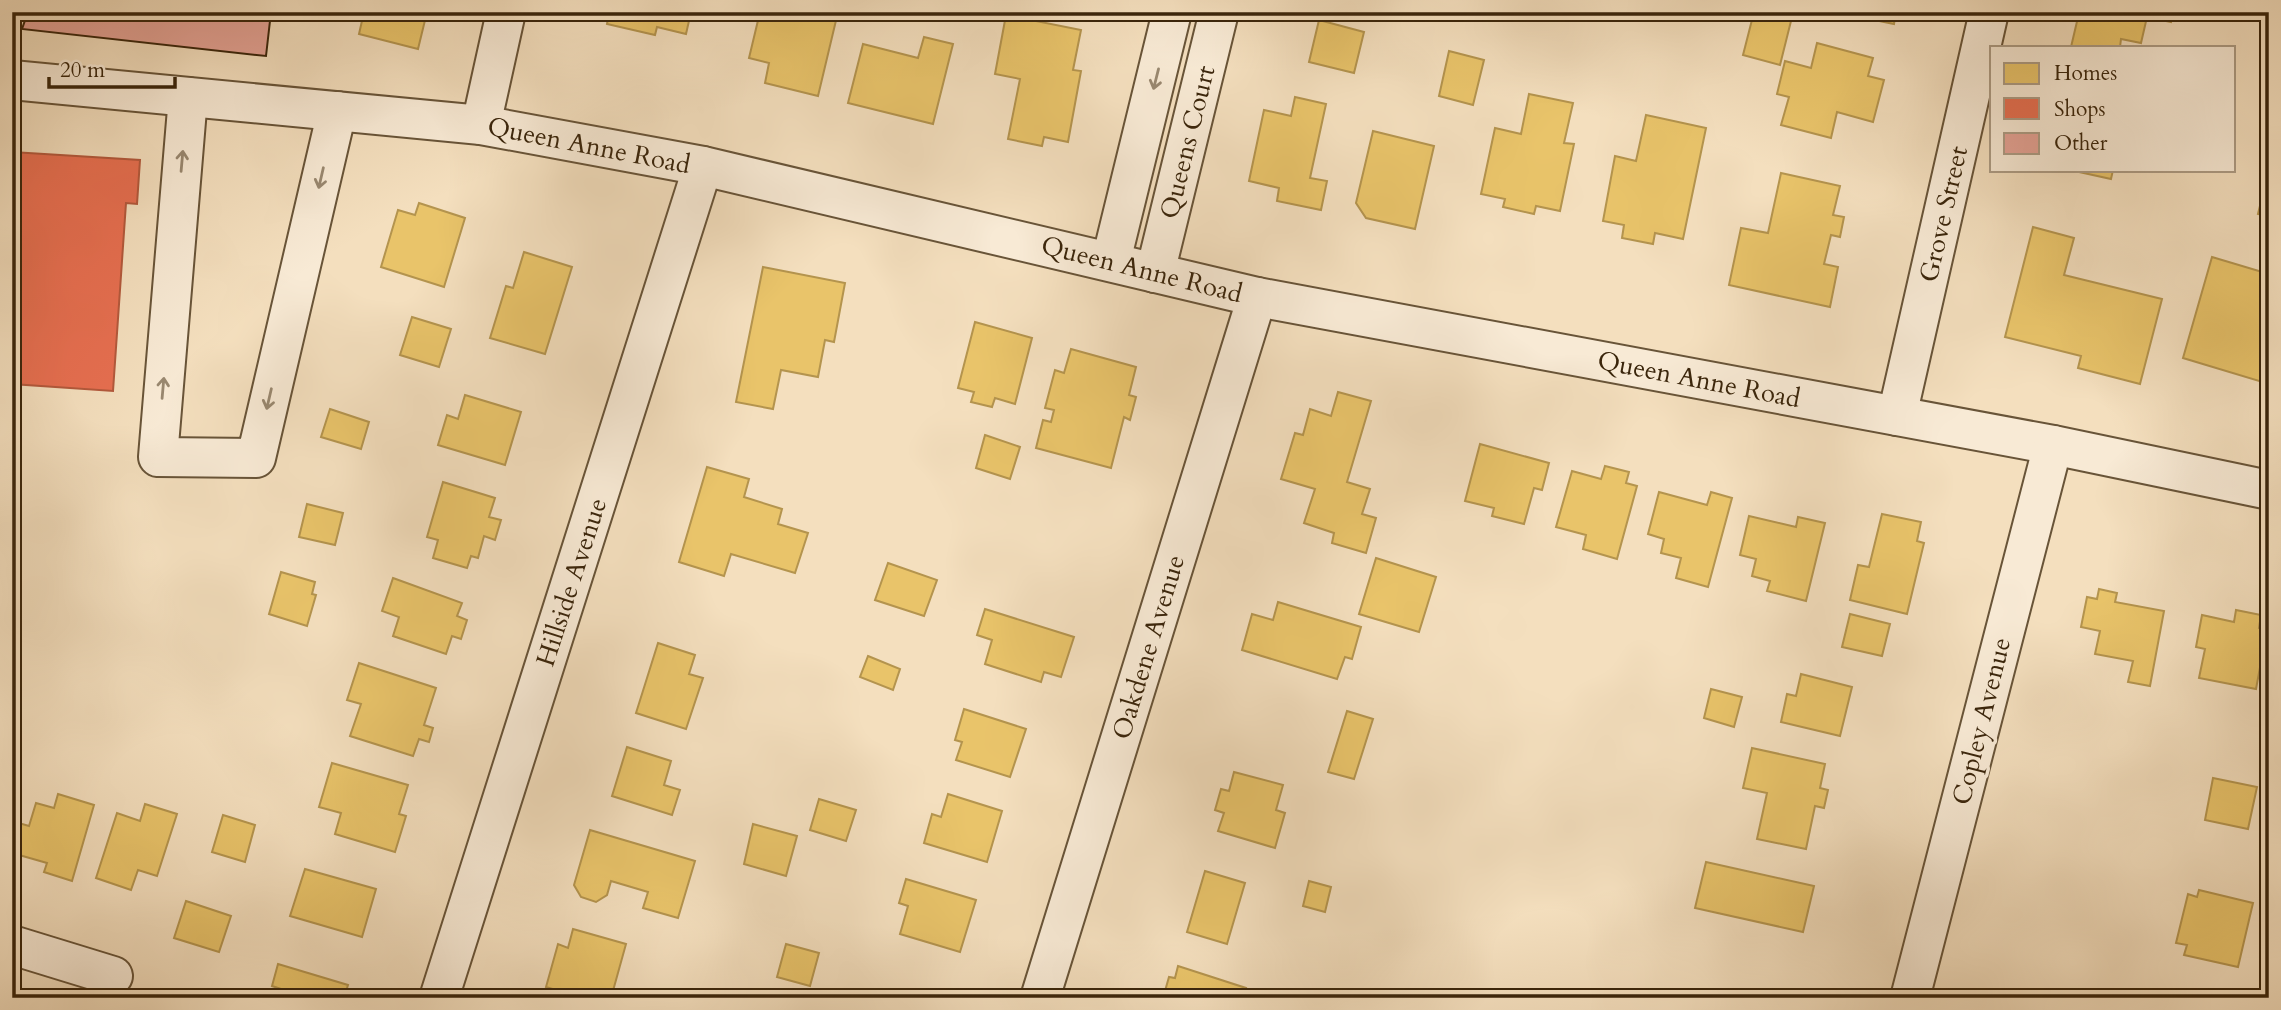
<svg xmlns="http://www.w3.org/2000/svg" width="2281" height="1010" viewBox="0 0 2281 1010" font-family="Cardo,serif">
  <rect width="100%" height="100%" fill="#f4dfbe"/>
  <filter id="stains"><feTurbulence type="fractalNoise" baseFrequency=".00286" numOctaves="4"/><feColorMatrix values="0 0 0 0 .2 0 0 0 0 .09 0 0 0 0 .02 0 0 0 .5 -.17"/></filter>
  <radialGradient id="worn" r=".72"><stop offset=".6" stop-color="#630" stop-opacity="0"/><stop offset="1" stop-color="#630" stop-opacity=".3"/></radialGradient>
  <!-- homes -->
  <g fill="#e9c46a" stroke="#b4944e" stroke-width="2">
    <path d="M 364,12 L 427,12 L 418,49 L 359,34 Z"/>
    <path d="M 609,12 L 691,12 L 686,34 L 657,27 L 655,35 L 607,24 Z"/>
    <path d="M 760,12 L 838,12 L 818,96 L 765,83 L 769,63 L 749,58 Z"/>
    <path d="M 1754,12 L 1793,13 L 1780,65 L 1743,55 Z"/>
    <path d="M 1856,12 L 1896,12 L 1894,24 L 1855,16 Z"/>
    <path d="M 2094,12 L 2173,12 L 2171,22 L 2147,17 L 2141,43 L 2121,39 L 2120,47 L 2071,47 L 2079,13 L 2093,16 Z"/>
    <path d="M 1006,15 L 1081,30 L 1073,70 L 1081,71 L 1068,142 L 1044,137 L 1042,146 L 1008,139 L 1020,79 L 995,74 Z"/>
    <path d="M 1319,20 L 1364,32 L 1354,73 L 1309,62 Z"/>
    <path d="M 924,37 L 953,44 L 933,124 L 848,103 L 863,44 L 918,58 Z"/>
    <path d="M 1817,43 L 1873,58 L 1868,76 L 1884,80 L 1873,122 L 1837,112 L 1831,138 L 1781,125 L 1789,97 L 1777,94 L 1785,61 L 1811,68 Z"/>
    <path d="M 1449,51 L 1484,60 L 1473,105 L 1439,96 Z"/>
    <path d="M 1529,94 L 1573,103 L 1564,143 L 1574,144 L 1560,211 L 1536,206 L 1534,214 L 1503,207 L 1505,199 L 1481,194 L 1495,128 L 1521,134 Z"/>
    <path d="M 1295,97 L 1326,104 L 1310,178 L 1327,181 L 1321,210 L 1277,201 L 1279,188 L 1249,181 L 1264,110 L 1291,116 Z"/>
    <path d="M 1646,115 L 1706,128 L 1683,239 L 1655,233 L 1653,244 L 1622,238 L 1624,225 L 1603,221 L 1615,156 L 1636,161 Z"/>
    <path d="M 1373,131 L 1434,146 L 1415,229 L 1366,218 L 1356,203 Z"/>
    <path d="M 2269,169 L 2269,216 L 2258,214 Z"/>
    <path d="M 2070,170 L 2113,170 L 2111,179 Z"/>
    <path d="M 1781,173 L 1840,186 L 1833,215 L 1844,217 L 1840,237 L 1831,235 L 1824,264 L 1838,267 L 1830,307 L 1729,285 L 1741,228 L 1768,233 Z"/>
    <path d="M 419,203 L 465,218 L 444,287 L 381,267 L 398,210 L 415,215 Z"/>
    <path d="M 2033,227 L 2074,238 L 2064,275 L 2162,299 L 2140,384 L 2078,368 L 2081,356 L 2005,337 Z"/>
    <path d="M 524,252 L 572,267 L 545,354 L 490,338 L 506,286 L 513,288 Z"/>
    <path d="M 2212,257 L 2269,274 L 2269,384 L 2183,358 Z"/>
    <path d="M 763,267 L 845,283 L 834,342 L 825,340 L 818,377 L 781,370 L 773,409 L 736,402 Z"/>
    <path d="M 412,317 L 451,329 L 439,367 L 400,355 Z"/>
    <path d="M 975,322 L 1032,338 L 1015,404 L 995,398 L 992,407 L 971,402 L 974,392 L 958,388 Z"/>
    <path d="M 1071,349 L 1136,367 L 1129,395 L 1136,397 L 1130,420 L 1124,417 L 1111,468 L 1036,448 L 1043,420 L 1051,422 L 1054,410 L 1045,408 L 1055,370 L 1064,373 Z"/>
    <path d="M 1338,392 L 1371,401 L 1347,482 L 1370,489 L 1362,514 L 1376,518 L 1366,553 L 1332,543 L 1334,533 L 1304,523 L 1315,489 L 1281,479 L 1295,433 L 1303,435 L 1310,409 L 1331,416 Z"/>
    <path d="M 465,395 L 521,412 L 505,465 L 438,445 L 447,415 L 458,419 Z"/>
    <path d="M 330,409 L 369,422 L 361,449 L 321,437 Z"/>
    <path d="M 985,435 L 1020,447 L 1010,479 L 976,468 Z"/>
    <path d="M 1480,444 L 1549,463 L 1542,490 L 1534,488 L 1524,524 L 1492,516 L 1494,508 L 1465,501 Z"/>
    <path d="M 1605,466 L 1629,472 L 1626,483 L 1637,486 L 1617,559 L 1583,549 L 1586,535 L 1556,527 L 1572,471 L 1601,479 Z"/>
    <path d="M 707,467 L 749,479 L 744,497 L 782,509 L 778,524 L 808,533 L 795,573 L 731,554 L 724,576 L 679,562 Z"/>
    <path d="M 443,482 L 495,498 L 489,517 L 501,520 L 495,540 L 484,536 L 478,558 L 471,556 L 467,568 L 433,558 L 438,540 L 427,537 Z"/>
    <path d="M 1659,492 L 1707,505 L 1711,492 L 1732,498 L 1708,587 L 1676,578 L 1681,558 L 1661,553 L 1664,539 L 1648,534 Z"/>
    <path d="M 307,504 L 343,513 L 335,545 L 299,537 Z"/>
    <path d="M 1882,514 L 1921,522 L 1917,541 L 1924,543 L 1907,614 L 1850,600 L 1858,565 L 1869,567 Z"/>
    <path d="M 1749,516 L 1796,527 L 1798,517 L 1825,523 L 1806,601 L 1767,591 L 1770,581 L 1752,576 L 1756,559 L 1740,555 Z"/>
    <path d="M 1376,558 L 1436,577 L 1419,632 L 1359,614 Z"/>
    <path d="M 888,563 L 937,580 L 924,616 L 875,600 Z"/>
    <path d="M 281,572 L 315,582 L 312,594 L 316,595 L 307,626 L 269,614 Z"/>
    <path d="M 393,578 L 462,603 L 457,616 L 467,620 L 461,639 L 452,636 L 446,654 L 393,636 L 399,617 L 382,611 Z"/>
    <path d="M 2099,589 L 2117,593 L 2115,602 L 2164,611 L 2150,686 L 2128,682 L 2133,661 L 2095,654 L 2100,631 L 2081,627 L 2087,597 L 2097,599 Z"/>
    <path d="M 1278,602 L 1361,627 L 1352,659 L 1345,657 L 1337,679 L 1242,650 L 1252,614 L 1273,620 Z"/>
    <path d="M 985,609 L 1074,637 L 1061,677 L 1044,672 L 1041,682 L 985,664 L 992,640 L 977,635 Z"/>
    <path d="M 2236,610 L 2261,615 L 2259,628 L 2267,630 L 2256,689 L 2199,678 L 2205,649 L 2196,647 L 2202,615 L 2234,622 Z"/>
    <path d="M 1850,614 L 1890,624 L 1882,656 L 1842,647 Z"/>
    <path d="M 658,643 L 695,655 L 689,674 L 703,678 L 686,729 L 636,713 Z"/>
    <path d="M 868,656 L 900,669 L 893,690 L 860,677 Z"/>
    <path d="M 359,663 L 436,688 L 424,725 L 433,728 L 429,742 L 419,739 L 413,756 L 350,736 L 361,704 L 347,700 Z"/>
    <path d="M 1801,674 L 1852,687 L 1840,736 L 1781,722 L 1787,694 L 1796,696 Z"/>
    <path d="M 1711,689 L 1742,697 L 1734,727 L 1704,718 Z"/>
    <path d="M 964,709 L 1026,729 L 1010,777 L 956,760 L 962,742 L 955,740 Z"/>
    <path d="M 1347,711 L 1373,719 L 1354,779 L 1328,772 Z"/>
    <path d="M 627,747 L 671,761 L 664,785 L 680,790 L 672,815 L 612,796 Z"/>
    <path d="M 1752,748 L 1825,764 L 1820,788 L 1828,790 L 1824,808 L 1815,806 L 1806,849 L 1757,839 L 1767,793 L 1743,788 Z"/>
    <path d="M 332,763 L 408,785 L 399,814 L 406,816 L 395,852 L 335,834 L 341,813 L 319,807 Z"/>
    <path d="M 1234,772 L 1283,785 L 1276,810 L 1285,813 L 1275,848 L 1218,831 L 1224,813 L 1215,810 L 1221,789 L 1229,791 Z"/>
    <path d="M 2213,778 L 2257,787 L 2248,829 L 2205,820 Z"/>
    <path d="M 58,794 L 94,805 L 72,881 L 44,872 L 47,863 L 12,853 L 12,821 L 29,826 L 36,803 L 54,808 Z"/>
    <path d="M 948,794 L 1002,811 L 987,862 L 924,843 L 932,814 L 941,817 Z"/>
    <path d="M 819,799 L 856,810 L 846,841 L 810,830 Z"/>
    <path d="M 145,804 L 177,814 L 157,876 L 138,870 L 131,890 L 96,878 L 117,813 L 140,821 Z"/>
    <path d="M 223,815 L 255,825 L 245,862 L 212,852 Z"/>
    <path d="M 753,824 L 797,836 L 786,876 L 744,864 Z"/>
    <path d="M 590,830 L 695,861 L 678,918 L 643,908 L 648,892 L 611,881 L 607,895 L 596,902 L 581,897 L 574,885 Z"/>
    <path d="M 1706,862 L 1814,886 L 1803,932 L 1695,908 Z"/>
    <path d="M 305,869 L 376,889 L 362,937 L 290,916 Z"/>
    <path d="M 1205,871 L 1245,883 L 1227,944 L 1187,932 Z"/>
    <path d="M 906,879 L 976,900 L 960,952 L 900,934 L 908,906 L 899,903 Z"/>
    <path d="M 1309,881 L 1331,887 L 1325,912 L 1303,906 Z"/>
    <path d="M 2199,890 L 2253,903 L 2238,967 L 2184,955 L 2187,945 L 2176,943 L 2188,894 L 2197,897 Z"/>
    <path d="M 186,901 L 231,916 L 219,952 L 174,938 Z"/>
    <path d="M 573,929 L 626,944 L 611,998 L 582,998 L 546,987 L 558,944 L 568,948 Z"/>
    <path d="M 786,944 L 819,953 L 810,986 L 777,977 Z"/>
    <path d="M 278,964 L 348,985 L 344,998 L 285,998 L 287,991 L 272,986 Z"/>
    <path d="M 1178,966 L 1246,988 L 1243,998 L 1163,998 L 1169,977 L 1175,978 Z"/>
  </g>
  <!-- shops -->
  <path fill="#e76f51" stroke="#b3593c" stroke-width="2" d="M 12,152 L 140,160 L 137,204 L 126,203 L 113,391 L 12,384 Z"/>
  <!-- building -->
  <path fill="#e4a295" stroke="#3a250b" stroke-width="2" d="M 28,12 L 271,12 L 266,56 L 22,29 Z"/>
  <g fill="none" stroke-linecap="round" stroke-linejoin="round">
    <defs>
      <g id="minor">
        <path d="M 12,80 L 481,125 L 703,166 L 1257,297 L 2053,445 L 2269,490"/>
        <path d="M 188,97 L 158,457 L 256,458 L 337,111"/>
        <path d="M 481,125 L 506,12"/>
        <path d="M 1111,261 L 1172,12"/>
        <path d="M 1155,273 L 1219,12"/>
        <path d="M 1897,416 L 1989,12"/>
        <path d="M 12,945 L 113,976"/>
        <path d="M 439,998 L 703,166"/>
        <path d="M 1040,998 L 1257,297"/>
        <path d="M 1910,998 L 2053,445"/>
      </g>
    </defs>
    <!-- minor casing -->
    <use href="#minor" stroke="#685438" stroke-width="42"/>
    <!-- minor -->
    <use href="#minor" stroke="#f8ead5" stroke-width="38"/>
  </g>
  <!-- one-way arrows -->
  <defs><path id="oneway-shaft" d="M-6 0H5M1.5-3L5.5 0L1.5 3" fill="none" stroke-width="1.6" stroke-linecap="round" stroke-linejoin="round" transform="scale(1.75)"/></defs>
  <g stroke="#998870">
    <use href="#oneway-shaft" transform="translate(1156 79) rotate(104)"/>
    <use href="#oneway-shaft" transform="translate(182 161) rotate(-85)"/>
    <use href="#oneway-shaft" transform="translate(321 178) rotate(103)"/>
    <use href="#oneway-shaft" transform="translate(163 388) rotate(-85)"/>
    <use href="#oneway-shaft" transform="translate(269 399) rotate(103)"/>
  </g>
  <g text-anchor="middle" stroke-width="7" stroke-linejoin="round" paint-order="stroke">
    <!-- street labels -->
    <g font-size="26" fill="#3a250b" stroke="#f8ead5">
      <text transform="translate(1187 142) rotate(-76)" y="9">Queens Court</text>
      <text transform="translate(589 145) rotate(11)" y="9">Queen Anne Road</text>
      <text transform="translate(1943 214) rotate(-77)" y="9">Grove Street</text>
      <text transform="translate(1142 269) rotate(14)" y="9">Queen Anne Road</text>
      <text transform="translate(1699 379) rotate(11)" y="9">Queen Anne Road</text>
      <text transform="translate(571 582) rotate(-72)" y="9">Hillside Avenue</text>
      <text transform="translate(1148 647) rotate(-73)" y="9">Oakdene Avenue</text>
      <text transform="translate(1981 721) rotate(-76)" y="9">Copley Avenue</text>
    </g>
  </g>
  <!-- margin -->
  <rect width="2281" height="1010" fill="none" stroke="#f4dfbe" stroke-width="42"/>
  <rect x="14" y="14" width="2253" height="982" fill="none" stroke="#3a250b" stroke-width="3.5"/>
  <rect x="21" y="21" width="2239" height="968" fill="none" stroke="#3a250b" stroke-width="2"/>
  <!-- legend -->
  <rect x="1990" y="46" width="245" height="126" fill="#f8ead5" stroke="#ac9b84" stroke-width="2"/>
  <rect x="2004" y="63" width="35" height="21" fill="#e9c46a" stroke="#ac9b84" stroke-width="2"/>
  <text x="2054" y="80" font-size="21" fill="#3a250b">Homes</text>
  <rect x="2004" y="98" width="35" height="21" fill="#e76f51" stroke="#ac9b84" stroke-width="2"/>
  <text x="2054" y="116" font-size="21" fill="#3a250b">Shops</text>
  <rect x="2004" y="133" width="35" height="21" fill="#e4a295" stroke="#ac9b84" stroke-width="2"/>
  <text x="2054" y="150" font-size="21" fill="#3a250b">Other</text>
  <!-- scale -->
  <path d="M49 77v10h126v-10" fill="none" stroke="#3a250b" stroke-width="3.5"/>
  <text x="60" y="77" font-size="21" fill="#3a250b" stroke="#f8ead5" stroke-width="5" paint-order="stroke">20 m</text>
  <rect width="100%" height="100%" filter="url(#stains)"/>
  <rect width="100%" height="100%" fill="url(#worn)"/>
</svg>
